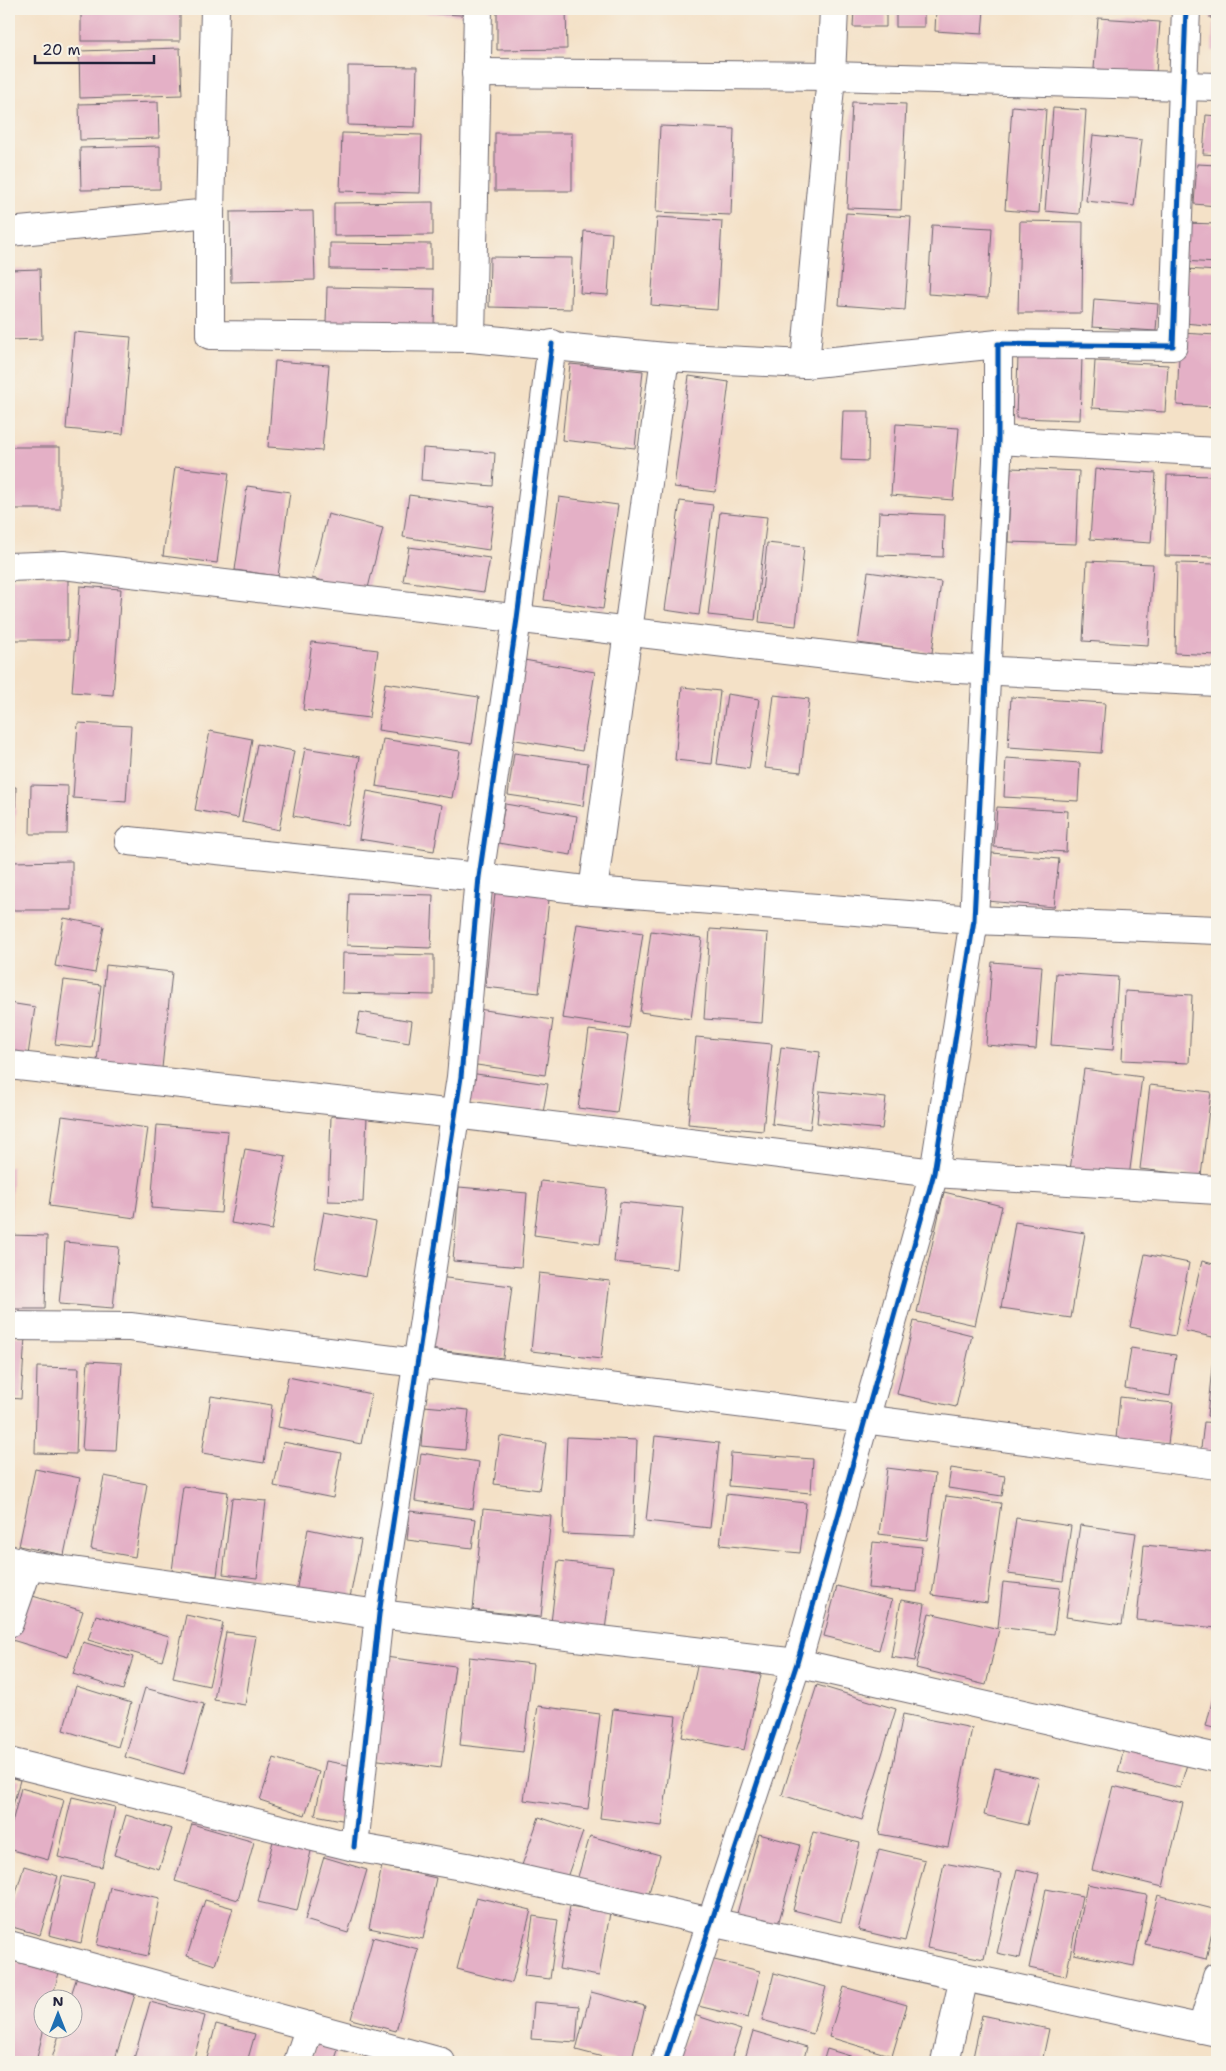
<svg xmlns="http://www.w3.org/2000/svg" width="1226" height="2071" viewBox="0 0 1226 2071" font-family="'Shantell Sans',sans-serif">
  <rect width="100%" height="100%" fill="#f7f3e8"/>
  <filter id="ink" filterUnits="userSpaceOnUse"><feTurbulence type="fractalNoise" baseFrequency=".02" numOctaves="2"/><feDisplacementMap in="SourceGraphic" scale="10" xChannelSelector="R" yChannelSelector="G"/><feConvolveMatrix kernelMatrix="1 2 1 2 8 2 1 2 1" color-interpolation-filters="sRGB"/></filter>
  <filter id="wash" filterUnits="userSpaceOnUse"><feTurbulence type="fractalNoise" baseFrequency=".0096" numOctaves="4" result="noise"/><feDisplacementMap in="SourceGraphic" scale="20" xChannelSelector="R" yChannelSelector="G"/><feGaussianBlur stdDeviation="1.12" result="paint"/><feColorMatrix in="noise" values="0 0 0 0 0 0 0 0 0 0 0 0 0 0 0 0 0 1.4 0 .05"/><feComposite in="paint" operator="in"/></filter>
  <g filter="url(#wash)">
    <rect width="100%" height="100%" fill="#f4e1c7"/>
    <g id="blocks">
      <!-- building -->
      <g fill="#e4b0c6">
        <rect x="81" y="9" width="99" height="32"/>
        <path d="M 366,9 L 463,9 L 462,15 L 366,10 Z"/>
        <path d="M 497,9 L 566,9 L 567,49 L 497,50 Z"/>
        <path d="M 854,9 L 886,9 L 886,27 L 853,27 Z"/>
        <rect x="896" y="9" width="28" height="18"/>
        <path d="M 936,9 L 984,9 L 982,34 L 935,31 Z"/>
        <path d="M 1123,9 L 1156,9 L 1156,12 L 1123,10 Z"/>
        <path d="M 1211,9 L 1217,9 L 1217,18 L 1210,18 Z"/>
        <path d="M 1098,18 L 1160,22 L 1156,73 L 1094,69 Z"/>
        <path d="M 1213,24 L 1217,24 L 1217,51 L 1212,51 Z"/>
        <path d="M 180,48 L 182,95 L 80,98 L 79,51 Z"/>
        <path d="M 348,66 L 417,67 L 415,127 L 348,125 Z"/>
        <path d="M 158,102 L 159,138 L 80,140 L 79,104 Z"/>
        <path d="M 852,102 L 906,104 L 901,210 L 847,208 Z"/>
        <path d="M 1012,106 L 1046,109 L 1039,213 L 1005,210 Z"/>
        <path d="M 1053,108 L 1086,110 L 1079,214 L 1045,211 Z"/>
        <path d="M 1206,115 L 1217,116 L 1217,155 L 1203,154 Z"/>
        <path d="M 660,126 L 734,129 L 731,215 L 656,212 Z"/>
        <path d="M 342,133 L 422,135 L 420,193 L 340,191 Z"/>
        <rect x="495" y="133" width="77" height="58"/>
        <path d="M 1093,135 L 1142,140 L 1134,206 L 1086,201 Z"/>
        <path d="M 160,146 L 160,189 L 81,190 L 80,148 Z"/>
        <path d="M 1197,164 L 1217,165 L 1217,206 L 1194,204 Z"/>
        <path d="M 433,202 L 433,235 L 334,236 L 334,203 Z"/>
        <path d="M 313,211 L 315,280 L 231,282 L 230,212 Z"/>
        <path d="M 846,213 L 911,217 L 905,310 L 839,305 Z"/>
        <path d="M 657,217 L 722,221 L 717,310 L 651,305 Z"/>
        <path d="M 1020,221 L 1083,222 L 1082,313 L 1018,313 Z"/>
        <path d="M 1184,223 L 1217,224 L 1217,263 L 1182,261 Z"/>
        <path d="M 932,225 L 992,228 L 988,298 L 928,294 Z"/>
        <path d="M 584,231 L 612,233 L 608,295 L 580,293 Z"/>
        <path d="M 330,243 L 431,244 L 431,270 L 330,269 Z"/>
        <path d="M 490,257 L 572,258 L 571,309 L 489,307 Z"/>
        <path d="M 40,269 L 42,339 L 9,340 L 9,270 Z"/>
        <path d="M 1187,269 L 1217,271 L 1217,326 L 1184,323 Z"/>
        <path d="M 327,287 L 435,289 L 434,326 L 326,324 Z"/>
        <path d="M 1094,299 L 1158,304 L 1156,331 L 1092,327 Z"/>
        <path d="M 74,332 L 131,337 L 123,434 L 66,429 Z"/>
        <path d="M 1180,333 L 1217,335 L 1217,407 L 1177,405 Z"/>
        <path d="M 1018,356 L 1082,357 L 1080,420 L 1016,418 Z"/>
        <path d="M 275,361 L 329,365 L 322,451 L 268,447 Z"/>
        <path d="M 1095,361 L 1168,365 L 1165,412 L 1092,408 Z"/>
        <path d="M 570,364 L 643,371 L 635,448 L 562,440 Z"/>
        <path d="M 689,376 L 729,382 L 715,492 L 674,487 Z"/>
        <path d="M 843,411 L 869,411 L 868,461 L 841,460 Z"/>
        <path d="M 896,424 L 959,428 L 953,500 L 891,495 Z"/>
        <rect x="9" y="447" width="51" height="62"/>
        <path d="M 423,448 L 495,453 L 493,486 L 421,480 Z"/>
        <path d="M 175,467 L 229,473 L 217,563 L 163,556 Z"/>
        <path d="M 1011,468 L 1079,471 L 1076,544 L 1008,542 Z"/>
        <path d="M 1095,469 L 1156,473 L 1151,543 L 1090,539 Z"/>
        <path d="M 1167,475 L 1217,476 L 1217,557 L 1165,556 Z"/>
        <path d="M 247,486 L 290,492 L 278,576 L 235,570 Z"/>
        <path d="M 409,495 L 495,507 L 489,550 L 403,537 Z"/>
        <path d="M 559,497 L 618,505 L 603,609 L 544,600 Z"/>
        <path d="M 680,501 L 713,505 L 699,615 L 665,610 Z"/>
        <path d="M 720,512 L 767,517 L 755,620 L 708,615 Z"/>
        <path d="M 879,512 L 945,515 L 943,557 L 877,555 Z"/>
        <path d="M 328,514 L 383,528 L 367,592 L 312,578 Z"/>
        <path d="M 767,543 L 804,547 L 796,626 L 759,622 Z"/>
        <path d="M 409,547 L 490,558 L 484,592 L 403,581 Z"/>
        <path d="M 1087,561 L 1153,564 L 1148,645 L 1083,641 Z"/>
        <path d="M 1177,563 L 1217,564 L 1217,655 L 1175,653 Z"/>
        <path d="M 868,572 L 941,582 L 932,653 L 858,643 Z"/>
        <rect x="9" y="578" width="59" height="62"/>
        <path d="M 80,586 L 121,589 L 113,695 L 72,692 Z"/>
        <path d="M 312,642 L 378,650 L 369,718 L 303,710 Z"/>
        <path d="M 524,660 L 595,672 L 582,751 L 510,739 Z"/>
        <path d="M 385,683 L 479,697 L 472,744 L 378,730 Z"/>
        <path d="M 682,687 L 720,691 L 712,764 L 675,760 Z"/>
        <path d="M 727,694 L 759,699 L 749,769 L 717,764 Z"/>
        <path d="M 774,695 L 809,699 L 801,772 L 765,768 Z"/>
        <path d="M 1011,697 L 1105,703 L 1101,753 L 1008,747 Z"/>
        <path d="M 78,723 L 131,726 L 126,802 L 73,798 Z"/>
        <path d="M 210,731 L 252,739 L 238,818 L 195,810 Z"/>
        <path d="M 383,739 L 460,751 L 452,798 L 376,786 Z"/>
        <path d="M 257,744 L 294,751 L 279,830 L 242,822 Z"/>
        <path d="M 305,748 L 360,757 L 348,826 L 293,816 Z"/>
        <path d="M 514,753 L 588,763 L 583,806 L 508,795 Z"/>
        <path d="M 1006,758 L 1080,763 L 1078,801 L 1004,797 Z"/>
        <path d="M 31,785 L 68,786 L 67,834 L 30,834 Z"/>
        <path d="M 9,787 L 16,787 L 14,856 L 9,856 Z"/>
        <path d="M 367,791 L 442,805 L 434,851 L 359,839 Z"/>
        <path d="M 505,804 L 577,816 L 571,855 L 498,843 Z"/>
        <path d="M 997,807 L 1068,811 L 1066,852 L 994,847 Z"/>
        <path d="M 992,853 L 1059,859 L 1054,907 L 987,901 Z"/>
        <path d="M 72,861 L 72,910 L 9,910 L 9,862 Z"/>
        <path d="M 496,884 L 550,890 L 539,993 L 485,987 Z"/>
        <path d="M 349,893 L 433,895 L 431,948 L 347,945 Z"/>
        <path d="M 64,918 L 104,926 L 95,973 L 55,966 Z"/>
        <path d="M 577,924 L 643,933 L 629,1028 L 562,1018 Z"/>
        <path d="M 710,929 L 768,933 L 762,1023 L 704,1019 Z"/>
        <path d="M 651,931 L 702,938 L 691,1019 L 640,1012 Z"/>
        <path d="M 343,953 L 434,955 L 434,995 L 342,993 Z"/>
        <path d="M 992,962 L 1042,966 L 1036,1049 L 986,1045 Z"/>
        <path d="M 106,965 L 172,972 L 162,1068 L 97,1062 Z"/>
        <path d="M 1056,973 L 1118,977 L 1113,1050 L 1051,1045 Z"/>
        <path d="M 64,980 L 101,985 L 92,1048 L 55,1044 Z"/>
        <path d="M 1125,991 L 1192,995 L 1189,1063 L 1122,1060 Z"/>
        <path d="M 9,1003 L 35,1007 L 27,1062 L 9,1060 Z"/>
        <path d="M 478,1009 L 553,1020 L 545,1075 L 470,1064 Z"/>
        <path d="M 360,1012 L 412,1021 L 409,1043 L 356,1034 Z"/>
        <path d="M 589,1030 L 628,1035 L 617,1113 L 578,1108 Z"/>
        <path d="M 696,1037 L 772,1044 L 763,1131 L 688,1124 Z"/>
        <path d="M 781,1047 L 820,1052 L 810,1129 L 772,1124 Z"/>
        <path d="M 1084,1069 L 1142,1077 L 1129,1177 L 1070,1170 Z"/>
        <path d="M 469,1073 L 548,1084 L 543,1113 L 465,1102 Z"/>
        <path d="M 1150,1085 L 1211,1092 L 1201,1176 L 1140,1169 Z"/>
        <path d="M 820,1091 L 886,1098 L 882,1129 L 817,1123 Z"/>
        <path d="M 62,1116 L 148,1128 L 135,1218 L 49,1206 Z"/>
        <path d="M 331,1116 L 367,1117 L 363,1202 L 328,1201 Z"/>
        <path d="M 157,1125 L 228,1131 L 221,1213 L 151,1208 Z"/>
        <path d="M 245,1149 L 286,1156 L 272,1230 L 231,1223 Z"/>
        <path d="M 9,1167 L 12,1167 L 11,1223 L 9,1223 Z"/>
        <path d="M 541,1181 L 607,1189 L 600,1244 L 534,1235 Z"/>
        <path d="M 459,1187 L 527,1193 L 521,1267 L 453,1261 Z"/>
        <path d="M 944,1192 L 1002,1206 L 975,1325 L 917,1312 Z"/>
        <path d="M 620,1202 L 683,1208 L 677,1269 L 614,1262 Z"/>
        <path d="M 324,1212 L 376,1222 L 366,1277 L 314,1267 Z"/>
        <path d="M 1015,1222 L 1085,1233 L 1071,1318 L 1001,1308 Z"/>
        <path d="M 9,1235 L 47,1236 L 45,1309 L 9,1309 Z"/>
        <path d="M 65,1242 L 119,1247 L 113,1308 L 59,1304 Z"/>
        <path d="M 1145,1254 L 1189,1263 L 1175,1336 L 1130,1327 Z"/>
        <path d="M 1202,1261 L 1217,1265 L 1217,1338 L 1185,1331 Z"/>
        <path d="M 539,1273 L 610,1281 L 601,1359 L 531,1351 Z"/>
        <path d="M 438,1277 L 512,1286 L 503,1358 L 429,1349 Z"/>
        <path d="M 914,1321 L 972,1335 L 956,1407 L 897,1394 Z"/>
        <path d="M 9,1336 L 25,1337 L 21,1399 L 9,1398 Z"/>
        <path d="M 1131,1348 L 1176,1355 L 1170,1396 L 1125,1388 Z"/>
        <path d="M 1213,1358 L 1217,1359 L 1217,1417 L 1207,1416 Z"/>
        <path d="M 88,1361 L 122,1363 L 116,1451 L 82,1450 Z"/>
        <path d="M 37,1367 L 79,1368 L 76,1454 L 35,1453 Z"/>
        <path d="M 288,1377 L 371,1394 L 361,1444 L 278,1427 Z"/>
        <path d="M 211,1396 L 272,1405 L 264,1463 L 202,1453 Z"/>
        <path d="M 1120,1397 L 1173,1403 L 1168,1444 L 1116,1439 Z"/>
        <path d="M 424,1406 L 469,1410 L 465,1450 L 421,1446 Z"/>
        <path d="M 1204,1422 L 1217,1423 L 1217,1459 L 1200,1457 Z"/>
        <path d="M 500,1436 L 546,1443 L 539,1490 L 494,1484 Z"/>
        <path d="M 655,1436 L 719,1443 L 710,1528 L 646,1521 Z"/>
        <path d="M 567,1437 L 637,1440 L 633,1537 L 563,1534 Z"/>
        <path d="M 283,1442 L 341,1453 L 333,1498 L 274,1486 Z"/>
        <path d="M 421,1453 L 479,1462 L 473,1509 L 415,1501 Z"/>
        <path d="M 731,1453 L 813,1459 L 811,1493 L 729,1486 Z"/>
        <path d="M 887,1468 L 935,1474 L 927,1540 L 879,1534 Z"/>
        <path d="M 951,1468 L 1005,1476 L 1002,1496 L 948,1488 Z"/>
        <path d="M 35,1469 L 80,1478 L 64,1555 L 19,1546 Z"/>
        <path d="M 104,1476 L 147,1484 L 135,1557 L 91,1549 Z"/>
        <path d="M 183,1486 L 228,1492 L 217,1576 L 172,1571 Z"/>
        <path d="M 726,1494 L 806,1503 L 800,1553 L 720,1545 Z"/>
        <path d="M 946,1496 L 1001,1503 L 987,1603 L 932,1595 Z"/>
        <path d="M 232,1498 L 266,1501 L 257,1578 L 223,1574 Z"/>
        <path d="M 483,1509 L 551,1516 L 541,1617 L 473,1610 Z"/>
        <path d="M 410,1511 L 476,1519 L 472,1548 L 407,1540 Z"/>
        <path d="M 1016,1518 L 1071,1526 L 1063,1581 L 1008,1574 Z"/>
        <path d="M 1080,1525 L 1136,1533 L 1122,1625 L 1066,1617 Z"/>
        <path d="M 308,1529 L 361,1540 L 349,1603 L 296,1592 Z"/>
        <path d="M 873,1542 L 922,1547 L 917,1592 L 868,1588 Z"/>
        <path d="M 1144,1545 L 1217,1552 L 1217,1628 L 1137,1620 Z"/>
        <path d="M 558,1561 L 613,1567 L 605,1630 L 551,1623 Z"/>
        <path d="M 1003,1582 L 1060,1588 L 1054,1634 L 998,1627 Z"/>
        <path d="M 837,1586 L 892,1600 L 879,1650 L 824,1636 Z"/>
        <path d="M 26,1594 L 83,1611 L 68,1657 L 12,1640 Z"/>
        <path d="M 901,1600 L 925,1604 L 915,1661 L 891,1657 Z"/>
        <path d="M 929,1613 L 999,1629 L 986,1685 L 916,1668 Z"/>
        <path d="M 96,1615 L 169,1636 L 162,1661 L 88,1640 Z"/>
        <path d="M 186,1615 L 223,1623 L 209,1686 L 173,1678 Z"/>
        <path d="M 226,1632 L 256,1636 L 245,1705 L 214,1700 Z"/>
        <path d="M 83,1642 L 133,1657 L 123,1690 L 73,1674 Z"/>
        <path d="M 385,1657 L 455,1666 L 441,1768 L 371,1759 Z"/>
        <path d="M 469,1657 L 533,1664 L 523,1752 L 460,1745 Z"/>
        <path d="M 698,1662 L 761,1675 L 744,1750 L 682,1737 Z"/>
        <path d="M 1217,1682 L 1217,1729 L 1206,1726 Z"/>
        <path d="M 817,1685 L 896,1709 L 862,1820 L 782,1795 Z"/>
        <path d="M 76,1686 L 131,1703 L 118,1747 L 63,1730 Z"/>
        <path d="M 145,1688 L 204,1704 L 184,1774 L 125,1757 Z"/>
        <path d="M 538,1706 L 600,1714 L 588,1809 L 524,1800 Z"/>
        <path d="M 613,1709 L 676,1716 L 662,1826 L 600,1818 Z"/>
        <path d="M 903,1714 L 972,1728 L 948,1847 L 879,1834 Z"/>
        <path d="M 1125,1745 L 1188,1761 L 1180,1788 L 1118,1772 Z"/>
        <path d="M 274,1758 L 319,1772 L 305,1815 L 260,1800 Z"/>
        <path d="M 326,1761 L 358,1767 L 347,1821 L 315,1815 Z"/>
        <path d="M 995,1768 L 1039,1778 L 1027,1825 L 984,1815 Z"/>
        <path d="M 9,1777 L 20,1780 L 9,1820 Z"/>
        <path d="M 1113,1786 L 1183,1803 L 1163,1887 L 1092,1870 Z"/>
        <path d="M 21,1788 L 64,1800 L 48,1860 L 9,1849 L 9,1834 Z"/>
        <path d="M 72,1797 L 115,1807 L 102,1867 L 58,1857 Z"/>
        <path d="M 126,1815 L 172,1829 L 159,1869 L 114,1855 Z"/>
        <path d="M 539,1817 L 583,1832 L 565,1883 L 521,1868 Z"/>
        <path d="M 192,1824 L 254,1842 L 238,1900 L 175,1881 Z"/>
        <path d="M 813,1832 L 860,1843 L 841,1922 L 793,1910 Z"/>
        <path d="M 759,1834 L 800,1845 L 777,1928 L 736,1917 Z"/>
        <path d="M 590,1836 L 660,1855 L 647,1899 L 577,1880 Z"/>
        <path d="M 274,1837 L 312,1847 L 297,1911 L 258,1902 Z"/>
        <path d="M 879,1849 L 925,1860 L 905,1941 L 858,1930 Z"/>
        <path d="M 324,1857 L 367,1870 L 348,1933 L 305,1920 Z"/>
        <path d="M 944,1863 L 1001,1874 L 984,1959 L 927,1948 Z"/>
        <path d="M 24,1866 L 58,1876 L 40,1935 L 9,1926 L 9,1917 Z"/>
        <path d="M 382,1866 L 436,1878 L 423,1939 L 369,1928 Z"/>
        <path d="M 1017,1869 L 1039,1874 L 1020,1958 L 997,1953 Z"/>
        <path d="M 62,1876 L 94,1883 L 81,1943 L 49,1935 Z"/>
        <path d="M 1087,1884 L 1147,1895 L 1134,1966 L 1074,1954 Z"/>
        <path d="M 110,1887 L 160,1898 L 148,1956 L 97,1945 Z"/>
        <path d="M 1046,1889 L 1082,1896 L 1066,1976 L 1029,1968 Z"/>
        <path d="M 1158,1895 L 1217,1910 L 1206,1959 L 1145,1944 Z"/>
        <path d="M 476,1897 L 531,1910 L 512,1983 L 457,1969 Z"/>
        <path d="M 205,1900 L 233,1908 L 215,1965 L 187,1956 Z"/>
        <path d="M 570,1906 L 610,1913 L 599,1976 L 559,1969 Z"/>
        <path d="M 533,1916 L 558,1920 L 550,1979 L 524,1976 Z"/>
        <path d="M 373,1937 L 418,1949 L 396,2031 L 351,2019 Z"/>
        <path d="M 710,1959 L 760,1971 L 748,2018 L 698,2006 Z"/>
        <path d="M 9,1960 L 59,1973 L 52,1998 L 42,1998 L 42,2028 L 44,2028 L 36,2062 L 27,2062 L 9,2057 Z"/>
        <path d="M 774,1973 L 826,1987 L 813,2034 L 762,2020 Z"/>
        <path d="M 77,1977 L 135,1995 L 114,2062 L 51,2062 L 61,2028 L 72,2028 L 72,1998 L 70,1998 Z"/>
        <path d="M 844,1987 L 907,2005 L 892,2056 L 829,2037 Z"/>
        <path d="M 591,1992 L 645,2006 L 631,2062 L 622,2062 L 576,2050 Z"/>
        <path d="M 150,2002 L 205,2016 L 193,2062 L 133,2062 Z"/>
        <path d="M 534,2002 L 579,2006 L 576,2042 L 531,2039 Z"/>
        <path d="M 694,2015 L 741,2030 L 730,2062 L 679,2062 Z"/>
        <path d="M 982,2015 L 1049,2029 L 1042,2062 L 972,2062 Z"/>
        <path d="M 216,2024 L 255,2034 L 247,2062 L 206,2062 Z"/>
        <path d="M 753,2031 L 807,2047 L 803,2062 L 744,2062 Z"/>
        <path d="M 317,2041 L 339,2047 L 334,2062 L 311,2062 Z"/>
        <path d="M 827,2049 L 870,2062 L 823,2062 Z"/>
      </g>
    </g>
  </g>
  <g filter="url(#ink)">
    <use href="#blocks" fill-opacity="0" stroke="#6c656c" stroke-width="1"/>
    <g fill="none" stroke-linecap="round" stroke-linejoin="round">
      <defs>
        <g id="minor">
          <path d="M 215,9 L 210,213 L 210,335 L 471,338 L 665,357 L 805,364 L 998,344"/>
          <path d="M 476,73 L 831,76 L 1217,87"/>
          <path d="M 9,232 L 210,213"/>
          <path d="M 471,338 L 478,9"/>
          <path d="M 805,364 L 831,76 L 834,9"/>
          <path d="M 998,440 L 1217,452"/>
          <path d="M 9,567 L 63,565 L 937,668 L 1217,682"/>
          <path d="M 129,841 L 479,877 L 593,891 L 974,920 L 1217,930"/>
          <path d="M 593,891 L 665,357"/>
          <path d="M 9,1065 L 455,1114 L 934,1173 L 1217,1190"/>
          <path d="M 9,1326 L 130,1327 L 833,1415 L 1217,1465"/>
          <path d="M 9,1559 L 29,1565 L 379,1614 L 797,1663 L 1217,1758"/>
          <path d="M 9,1623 L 29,1565"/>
          <path d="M 9,1762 L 354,1847 L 467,1867 L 711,1922 L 1217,2032"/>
          <path d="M 354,1847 L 379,1614 L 461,1077 L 479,877 L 517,619 L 552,344"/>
          <path d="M 9,1945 L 441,2062"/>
          <path d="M 1202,2029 L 1217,1977"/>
          <path d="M 298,2062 L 310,2026"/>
          <path d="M 665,2062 L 797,1663 L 934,1173 L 974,920 L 998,440 L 998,344 L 1173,346 L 1186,9"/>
          <path d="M 945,2062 L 964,1977"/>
        </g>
      </defs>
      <!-- minor casing -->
      <use href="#minor" stroke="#6c656c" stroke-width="30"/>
      <!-- minor -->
      <use href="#minor" stroke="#fff" stroke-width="28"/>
      <defs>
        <g id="cycleway">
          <path d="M 354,1847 L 379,1614 L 461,1077 L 479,877 L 517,619 L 552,344"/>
          <path d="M 665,2062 L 797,1663 L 934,1173 L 974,920 L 998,440 L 998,344 L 1173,346 L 1186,9"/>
        </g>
      </defs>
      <!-- cycleway casing -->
      <use href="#cycleway" stroke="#f7f3e8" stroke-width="8"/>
      <!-- cycleway -->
      <use href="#cycleway" stroke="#0057b8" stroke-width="5"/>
    </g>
  </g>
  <!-- margin -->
  <rect width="1226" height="2071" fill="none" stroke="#f7f3e8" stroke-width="30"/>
  <!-- north arrow -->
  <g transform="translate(58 2014)"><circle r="24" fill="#f7f3e8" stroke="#a29fa3"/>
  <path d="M0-4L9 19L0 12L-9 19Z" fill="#1f6fb2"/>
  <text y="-8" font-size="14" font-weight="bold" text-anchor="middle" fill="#22223b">N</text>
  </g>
  <!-- scale -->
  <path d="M35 55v8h119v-8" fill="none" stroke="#22223b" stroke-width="2.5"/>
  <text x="42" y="55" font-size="15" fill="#22223b" stroke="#f7f3e8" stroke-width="4" paint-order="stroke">20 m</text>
</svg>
